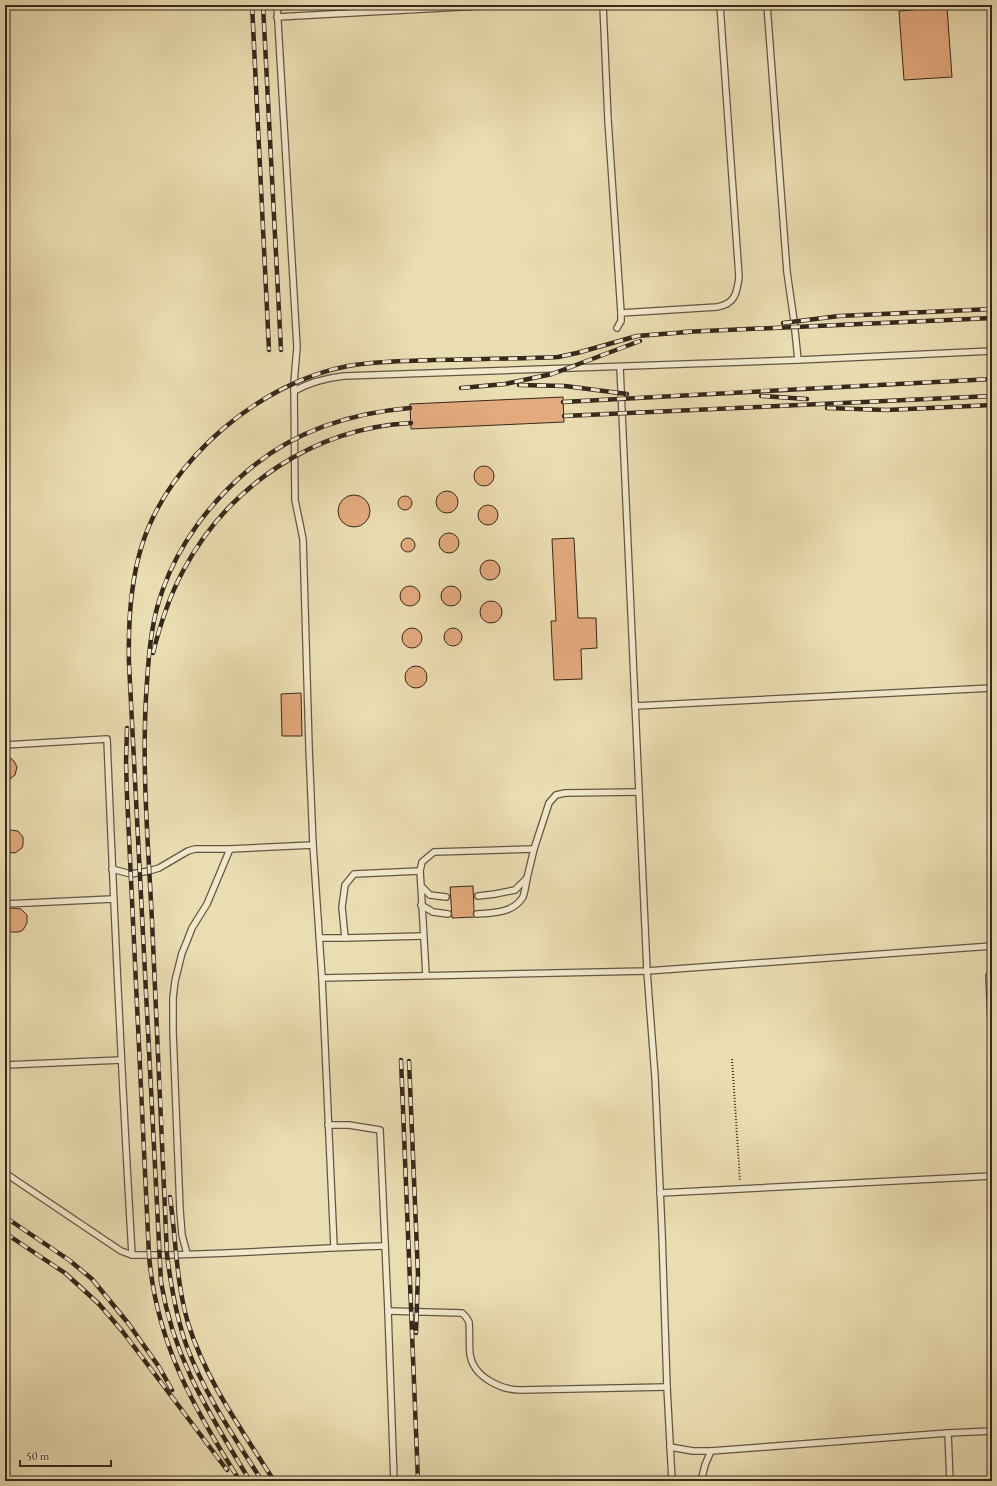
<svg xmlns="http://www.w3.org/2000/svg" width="997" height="1486" viewBox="0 0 997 1486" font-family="'EB Garamond',serif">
  <rect width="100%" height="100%" fill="#ebddb2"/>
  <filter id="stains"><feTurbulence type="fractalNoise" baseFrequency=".005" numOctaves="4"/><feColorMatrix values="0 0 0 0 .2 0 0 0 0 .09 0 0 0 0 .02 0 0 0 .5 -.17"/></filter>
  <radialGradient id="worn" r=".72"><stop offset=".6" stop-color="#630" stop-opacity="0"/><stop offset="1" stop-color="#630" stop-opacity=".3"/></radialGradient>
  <!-- building -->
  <g fill="#e3aa7d" stroke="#37281d">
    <path d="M 947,7 L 952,77 L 904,80 L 899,11 Z"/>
    <path d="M 563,397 L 564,422 L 411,429 L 410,404 Z"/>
    <circle cx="484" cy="476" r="10"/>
    <circle cx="447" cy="502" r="11"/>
    <circle cx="354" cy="511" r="16"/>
    <circle cx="405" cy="503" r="7"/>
    <circle cx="488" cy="515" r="10"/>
    <circle cx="449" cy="543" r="10"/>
    <circle cx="408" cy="545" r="7"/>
    <path d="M 574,538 L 578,618 L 596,618 L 597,648 L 581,649 L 582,679 L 554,680 L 551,621 L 556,621 L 552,539 Z"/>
    <circle cx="490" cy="570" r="10"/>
    <circle cx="410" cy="596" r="10"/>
    <circle cx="451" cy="596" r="10"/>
    <circle cx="491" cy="612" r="11"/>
    <circle cx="453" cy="637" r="9"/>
    <circle cx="412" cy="638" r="10"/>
    <circle cx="416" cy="677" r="11"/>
    <path d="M 301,693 L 302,736 L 282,736 L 281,694 Z"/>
    <path d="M 5,754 L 14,761 L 17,767 L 15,775 L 5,783 Z"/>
    <path d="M 10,830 L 18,831 L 23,837 L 23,845 L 22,848 L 15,853 L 5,852 L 5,832 Z"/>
    <path d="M 473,886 L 474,911 L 473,914 L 475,917 L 452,918 L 450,887 Z"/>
    <path d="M 11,908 L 21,909 L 27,915 L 27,923 L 23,930 L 19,932 L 11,932 L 5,928 L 5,912 Z"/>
  </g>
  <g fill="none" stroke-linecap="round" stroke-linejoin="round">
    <defs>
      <g id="lane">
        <path d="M 277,5 L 297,347 L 294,383 L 295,500 L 303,539 L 309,747 L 313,845 L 322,978 L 647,971 L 992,946"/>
        <path d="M 603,5 L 608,120 L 621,313"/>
        <path d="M 767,5 L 787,272 L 794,321 L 798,360"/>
        <path d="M 277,17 L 498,5"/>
        <path d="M 617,328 L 621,321 L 621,313 L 717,307 C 735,304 737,293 739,277 L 720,5"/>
        <path d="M 620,367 L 647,971 L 655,1077 L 662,1233 L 667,1387 L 672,1481"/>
        <path d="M 294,391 C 310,382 326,378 344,376 L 798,360 L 992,351"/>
        <path d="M 635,706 L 992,688"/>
        <path d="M 5,745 L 107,739 C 114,911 122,1083 132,1255 C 216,1256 301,1248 385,1246"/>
        <path d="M 112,869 L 131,874 L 149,871 L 159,868 L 188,851 L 195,849 L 230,849 L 313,845"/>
        <path d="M 420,871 L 354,874 L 345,885 L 342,907 L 345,938 L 423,936"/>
        <path d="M 421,886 L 430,895 L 446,897"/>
        <path d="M 478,896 L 495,894 L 515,890 L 527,878 L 534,849 L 549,803 L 556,795 L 565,793 L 639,792"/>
        <path d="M 5,904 L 113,899"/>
        <path d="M 421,905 L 433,912 L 448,914"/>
        <path d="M 477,914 C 494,913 513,913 523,897 C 525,891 526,884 527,878"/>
        <path d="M 320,938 L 345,938"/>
        <path d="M 426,975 L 421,886 L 420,871 L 422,862 L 434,852 L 534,849"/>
        <path d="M 989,976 L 992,1040"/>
        <path d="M 322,978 L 334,1247"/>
        <path d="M 5,1065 L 121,1060"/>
        <path d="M 328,1125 L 349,1125 L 380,1130 L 388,1311 L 394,1481"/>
        <path d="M 5,1173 L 121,1251 L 132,1255"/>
        <path d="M 660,1193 L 992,1176"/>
        <path d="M 187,1254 L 182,1235 L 180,1210 L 173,1032 L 173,998 L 175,981 L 182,953 L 187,941 L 192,928 L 207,904 L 230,849"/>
        <path d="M 388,1311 L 462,1313 L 466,1317 L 469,1322 C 470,1333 469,1344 470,1354 C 473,1377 501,1390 521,1390 L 667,1387"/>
        <path d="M 948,1433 L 950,1481"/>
        <path d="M 670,1447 L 693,1451 L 711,1451 L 948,1433 L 992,1431"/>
        <path d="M 701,1481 L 705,1465 L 711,1451"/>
      </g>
    </defs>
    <!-- lane casing -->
    <use href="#lane" stroke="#645542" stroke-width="8"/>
    <!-- path -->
    <path stroke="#37281d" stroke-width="2" stroke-dasharray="1 2" stroke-linecap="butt" d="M 732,1059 L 740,1181"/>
    <!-- lane -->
    <use href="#lane" stroke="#f2e9cd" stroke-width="5.5"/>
    <defs>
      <g id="rail">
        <path d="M 252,5 L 269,350"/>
        <path d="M 263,5 L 281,350"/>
        <path d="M 783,323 L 839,316 L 992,309"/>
        <path d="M 683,332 L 992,318"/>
        <path d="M 519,385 L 565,386 L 627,394"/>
        <path d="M 461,388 L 505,384 L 552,374 L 640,341"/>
        <path d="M 761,396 L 807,399"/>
        <path d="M 563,402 C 706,394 849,386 992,379"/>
        <path d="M 827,408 L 887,410 L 992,405"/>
        <path d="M 564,416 L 992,396"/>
        <path d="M 153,653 C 160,625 169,597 183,571 C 228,486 314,428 411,423"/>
        <path d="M 127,728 L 126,762 L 127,796 L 149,1255 C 156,1342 194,1409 240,1481"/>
        <path d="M 401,1060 L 418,1481"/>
        <path d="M 409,1061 L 418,1274 L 416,1333"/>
        <path d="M 170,1197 C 176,1239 176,1282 188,1323 C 206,1381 242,1430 274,1481"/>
        <path d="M 5,1217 L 69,1260 L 92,1279 L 128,1323 L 159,1367 L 172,1390"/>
        <path d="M 5,1233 L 65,1273 L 99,1304 L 123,1332 L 227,1470"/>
        <path d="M 250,1481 C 210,1414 174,1361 161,1282 L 129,664 C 128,624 130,583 142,545 C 169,459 261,382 348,366 C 376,361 405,361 434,360 C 475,359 517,359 558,357 L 577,353 L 637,336 L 688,332"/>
        <path d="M 262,1481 C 235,1438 205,1395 187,1347 C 176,1317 171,1286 167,1255 C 163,1143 157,1032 152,921 C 148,841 141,761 147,682 C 149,650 152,618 163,589 C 179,544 210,503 246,472 C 292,432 350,413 410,408"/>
      </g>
    </defs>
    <!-- rail casing -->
    <use href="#rail" stroke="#37281d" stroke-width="4.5"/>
    <!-- rail -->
    <use href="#rail" stroke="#f2e9cd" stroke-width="3" stroke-dasharray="9" stroke-linecap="butt"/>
  </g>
  <!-- margin -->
  <rect width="997" height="1486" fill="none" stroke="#ebddb2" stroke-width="20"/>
  <rect x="6" y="6" width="985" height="1474" fill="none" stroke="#37281d" stroke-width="2"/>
  <rect x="10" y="10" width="977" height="1466" fill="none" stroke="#37281d"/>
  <!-- scale -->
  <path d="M20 1460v6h91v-6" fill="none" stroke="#37281d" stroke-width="2"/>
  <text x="26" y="1460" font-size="12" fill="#37281d" stroke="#f2e9cd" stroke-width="3" paint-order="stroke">50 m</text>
  <rect width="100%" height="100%" filter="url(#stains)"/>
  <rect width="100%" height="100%" fill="url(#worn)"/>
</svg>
